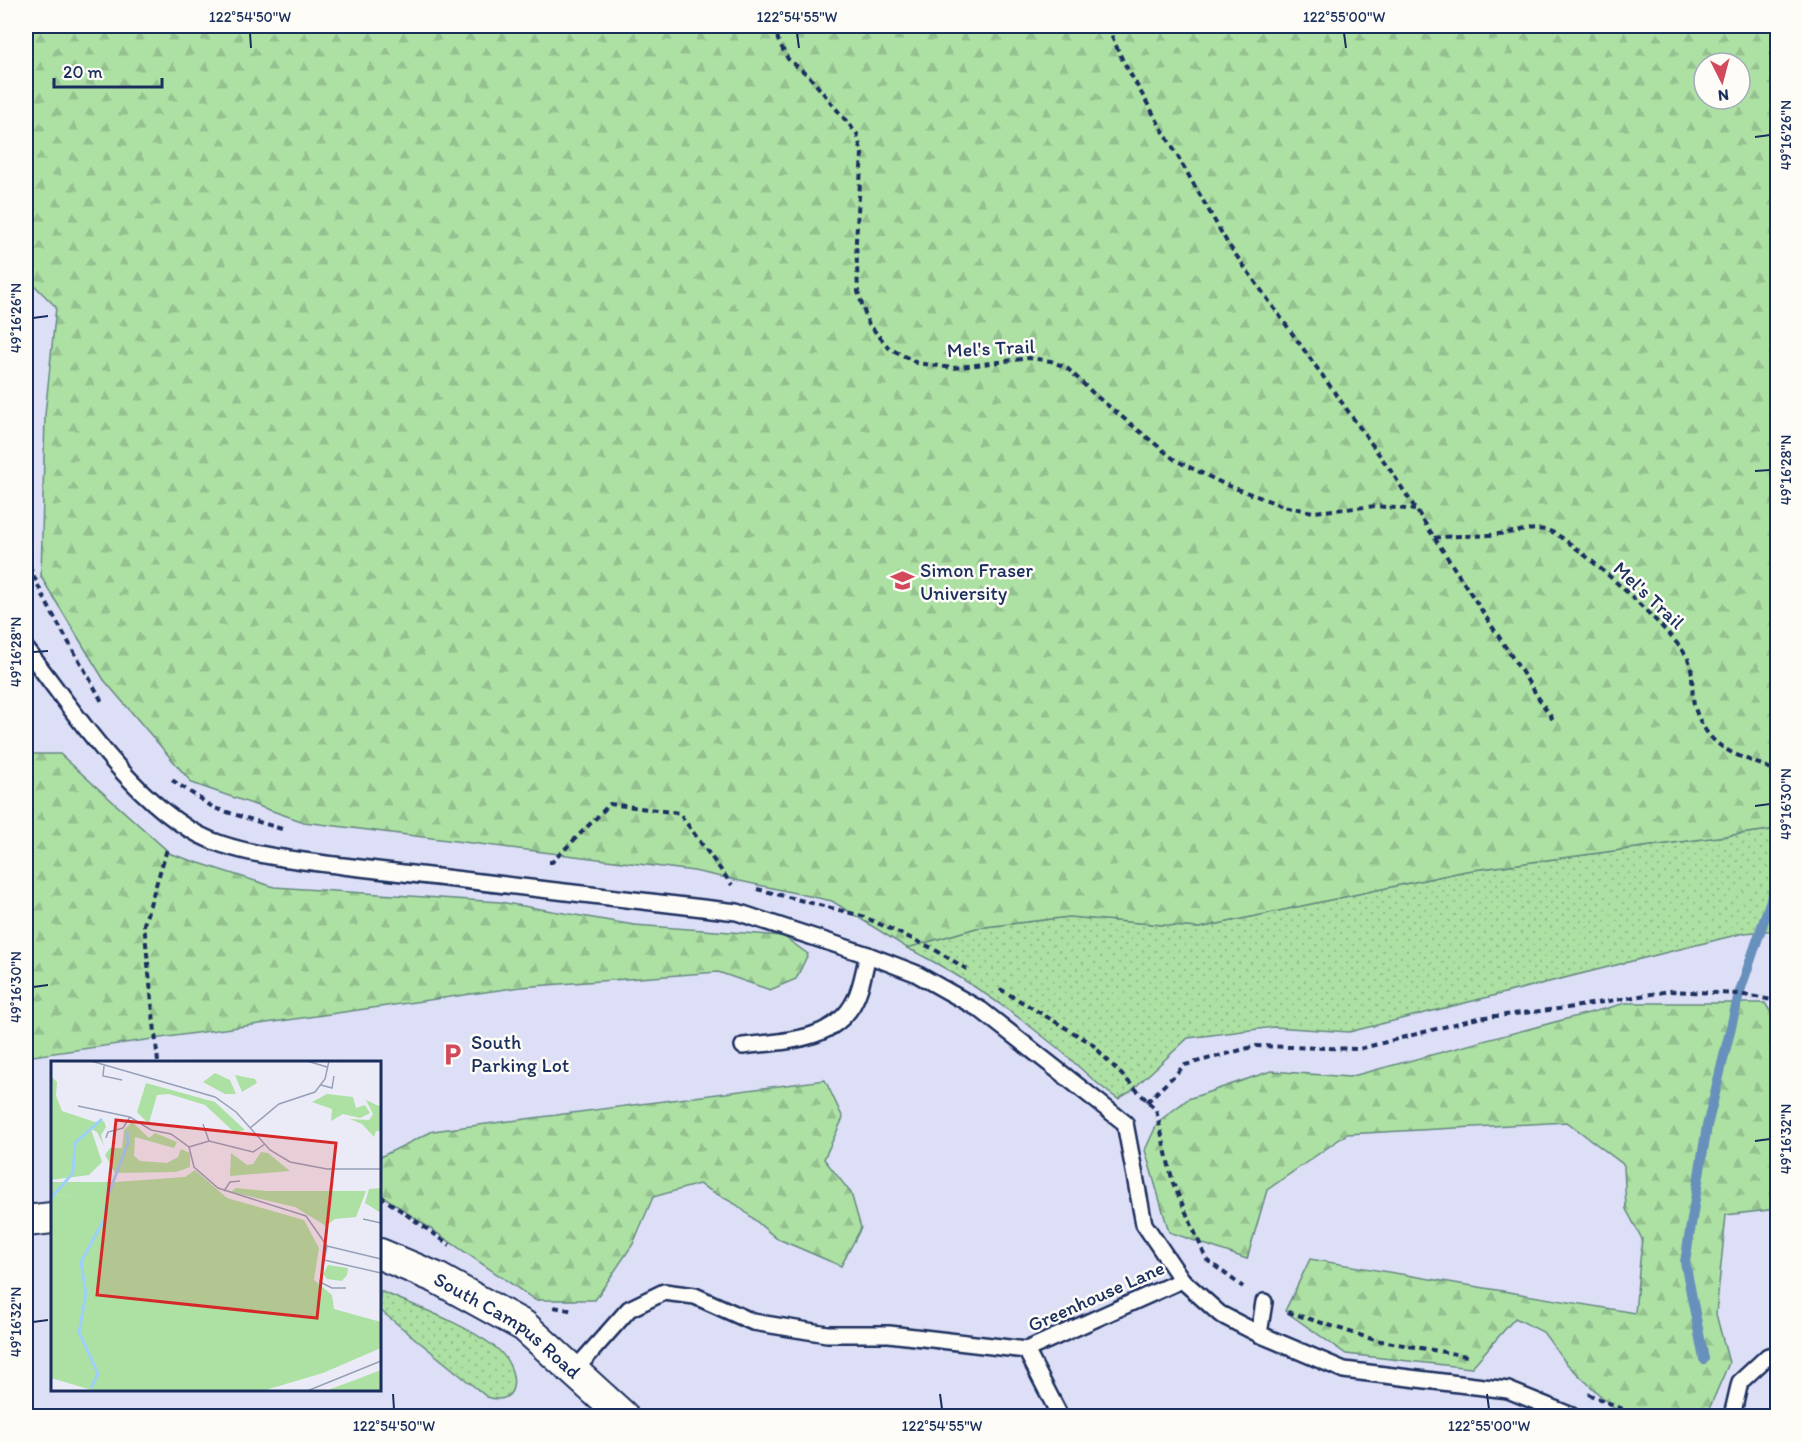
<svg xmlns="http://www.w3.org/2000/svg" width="1803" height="1442" viewBox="0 0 1803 1442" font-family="Itim,sans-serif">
  <defs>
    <pattern id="grass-dots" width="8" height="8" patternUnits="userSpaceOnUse" patternTransform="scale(1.5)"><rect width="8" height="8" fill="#ade1a3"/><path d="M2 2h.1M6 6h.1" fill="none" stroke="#94c18f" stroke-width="1.8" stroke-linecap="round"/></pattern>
    <pattern id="forest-firs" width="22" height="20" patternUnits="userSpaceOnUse" patternTransform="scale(1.5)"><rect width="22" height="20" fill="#ade1a3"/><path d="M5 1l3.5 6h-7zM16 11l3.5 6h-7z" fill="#94c18f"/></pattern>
  </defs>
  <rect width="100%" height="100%" fill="#eaebf6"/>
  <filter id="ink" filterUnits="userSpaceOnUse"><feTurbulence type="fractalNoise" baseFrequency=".0167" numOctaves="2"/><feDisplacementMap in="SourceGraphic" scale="12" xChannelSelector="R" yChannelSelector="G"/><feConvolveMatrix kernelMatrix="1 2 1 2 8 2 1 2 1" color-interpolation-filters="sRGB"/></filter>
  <g filter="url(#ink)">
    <!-- built -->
    <path fill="#dddff6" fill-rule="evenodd" d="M 26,26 L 1777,26 L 1777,1416 L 26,1416 ZM 1704,63 L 1740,63 L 1740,99 L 1704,99 ZM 52,1062 L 380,1062 L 380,1390 L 52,1390 Z"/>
    <!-- grass -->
    <g fill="url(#grass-dots)" stroke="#648880" stroke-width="1.5">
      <path d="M 1777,829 L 1777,930 L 1744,933 L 1349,1032 L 1274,1027 L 1188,1038 L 1130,1092 L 1118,1099 C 1094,1083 1076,1063 1054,1045 C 1009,1009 959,973 907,948 L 976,928 L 1069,917 L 1199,928 L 1466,871 Z"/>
      <path d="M 380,1291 C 418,1307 461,1322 495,1347 C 520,1366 522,1409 487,1397 L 380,1310 Z"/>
    </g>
    <!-- forest -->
    <g fill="url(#forest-firs)" stroke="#648880" stroke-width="1.5" fill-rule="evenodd">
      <path d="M 26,26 L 1777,26 L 1777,829 L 1466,871 L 1199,928 L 1069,917 L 976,928 L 907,948 L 832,901 L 694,871 L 304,822 L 192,783 L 104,680 L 41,577 L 45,415 L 56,307 L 26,277 ZM 1704,63 L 1740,63 L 1740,99 L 1704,99 Z"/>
      <path d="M 26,754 L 60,754 L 171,854 L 274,887 L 500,902 L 634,925 L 783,936 L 808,954 L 796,979 L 770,990 L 718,972 L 521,987 L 26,1057 Z"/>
      <path d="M 1626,1003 L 1765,1003 L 1777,1022 L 1777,1209 L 1726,1215 L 1716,1314 L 1729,1363 L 1706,1416 L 1622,1416 L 1566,1363 L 1543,1332 L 1515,1318 L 1471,1368 L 1346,1354 L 1285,1311 L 1310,1259 L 1635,1313 L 1642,1239 L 1626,1209 L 1624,1165 L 1567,1122 L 1347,1134 L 1267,1190 L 1247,1259 L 1169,1232 L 1145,1150 L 1158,1122 L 1188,1099 L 1271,1071 L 1349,1077 Z"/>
      <path d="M 825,1080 L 843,1118 L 824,1159 L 851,1193 L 861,1228 L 841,1266 L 776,1238 L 737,1205 L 699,1184 L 653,1197 L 633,1244 L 595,1300 L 535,1300 L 380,1194 L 380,1157 L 433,1131 Z"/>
    </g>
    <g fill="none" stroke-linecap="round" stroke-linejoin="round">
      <!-- stream -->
      <path stroke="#6890bc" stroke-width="10" d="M 1704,1359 L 1685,1262 L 1707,1126 L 1739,994 L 1778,879"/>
      <defs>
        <g id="lane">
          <path d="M 26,649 C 75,712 143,819 221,844 C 260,857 303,861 343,866 L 737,912 L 868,955 L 915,973 L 981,1010 L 1125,1123 L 1144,1224 L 1182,1280 L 1220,1314 L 1259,1334 L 1344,1370 L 1508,1390 L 1572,1416"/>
          <path d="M 743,1046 C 782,1041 835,1042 855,1000 C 862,987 864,969 868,955"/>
          <path d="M 1259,1334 L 1264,1302"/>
          <path d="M 1026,1350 L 1060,1416"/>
          <path d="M 573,1372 L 629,1309 L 664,1292 L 695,1296 L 753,1322 L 827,1334 L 889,1334 L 1026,1350 L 1182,1280"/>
          <path d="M 1732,1416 L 1740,1382 L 1768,1356 L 1778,1354"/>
        </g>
        <g id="street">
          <path d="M 26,1221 L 52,1218"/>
          <path id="s1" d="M 380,1254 L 437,1278 L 524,1326 L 623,1416"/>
        </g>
      </defs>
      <!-- lane casing -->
      <use href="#lane" stroke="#1b2f5e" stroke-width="20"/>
      <!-- street casing -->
      <use href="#street" stroke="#1b2f5e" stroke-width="34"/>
      <!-- path -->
      <g stroke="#1b2f5e" stroke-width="4" stroke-dasharray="6 4.5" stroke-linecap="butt">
        <path d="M 776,26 L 778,40 L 788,59 L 809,76 L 857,134 L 862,154 L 856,240 L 858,292 L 868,323 L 889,348 L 917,363 L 953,368 L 1029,358 L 1051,361 L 1067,368 L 1095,395 L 1175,460 L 1224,484 L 1283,506 L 1313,512 L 1376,506 L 1415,510"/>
        <path d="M 1107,26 L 1123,61 L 1228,244 L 1391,471 L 1553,720"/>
        <path d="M 1434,538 C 1455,535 1476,537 1498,534 C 1515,533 1535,525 1552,532 C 1577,543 1677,635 1688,659 C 1695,673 1690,693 1695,708 C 1710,754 1740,754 1778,772"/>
        <path d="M 26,556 C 44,608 78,654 103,704"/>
        <path d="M 172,780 L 214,808 L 285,830"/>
        <path d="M 549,862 L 552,862 L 610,804 L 679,813 L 732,885"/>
        <path d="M 757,889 L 862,916 L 932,948 L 970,971"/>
        <path d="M 1000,989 L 1091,1043 L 1156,1110 L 1173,1183 L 1207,1260 L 1243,1287"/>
        <path d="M 158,1062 L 144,924 L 168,846"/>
        <path d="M 1147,1102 L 1185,1065 L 1256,1046 L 1359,1049 L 1478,1018 L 1567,1008 L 1670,991 L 1739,994 L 1778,1001"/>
        <path d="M 380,1196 L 450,1245"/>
        <path d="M 554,1307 L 574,1311"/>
        <path d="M 1288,1312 L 1375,1340 L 1467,1356"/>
        <path d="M 1588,1394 L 1639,1416"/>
      </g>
      <!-- lane -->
      <use href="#lane" stroke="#fdfcf7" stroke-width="15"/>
      <!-- street -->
      <use href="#street" stroke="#fdfcf7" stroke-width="30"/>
    </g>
  </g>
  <!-- ticks -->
  <path fill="none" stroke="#1b2f5e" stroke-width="2" d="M 250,33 L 251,48M 797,33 L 799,48M 1344,33 L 1346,48M 1755,137 L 1770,135M 33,318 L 48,316M 1755,471 L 1770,470M 33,652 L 48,651M 1755,806 L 1770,804M 33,987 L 48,985M 1755,1141 L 1770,1139M 33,1322 L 48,1320M 393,1394 L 394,1409M 940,1394 L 942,1409M 1487,1394 L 1489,1409"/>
  <!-- icons -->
  <defs>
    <symbol id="university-bare" viewBox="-9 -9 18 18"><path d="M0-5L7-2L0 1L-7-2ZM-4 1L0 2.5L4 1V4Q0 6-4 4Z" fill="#d1495b" stroke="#fdfcf7" stroke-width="2.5" paint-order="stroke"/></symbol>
    <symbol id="parking-bare" viewBox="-9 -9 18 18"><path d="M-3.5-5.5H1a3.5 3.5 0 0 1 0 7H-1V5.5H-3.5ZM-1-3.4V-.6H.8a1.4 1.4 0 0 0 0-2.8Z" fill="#d1495b" stroke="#fdfcf7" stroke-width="2.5" paint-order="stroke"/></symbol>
  </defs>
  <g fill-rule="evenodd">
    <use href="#university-bare" x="886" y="564" width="33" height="33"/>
    <use href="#parking-bare" x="436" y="1038" width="33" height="33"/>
  </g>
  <g text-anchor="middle" stroke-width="5" stroke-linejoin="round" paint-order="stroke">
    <!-- street labels -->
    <g font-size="20" fill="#1b2f5e" stroke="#fdfcf7">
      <text transform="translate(991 348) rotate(-3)" y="7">Mel's Trail</text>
      <text transform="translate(1649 595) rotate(43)" y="7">Mel's Trail</text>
      <text transform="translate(1096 1296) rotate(-24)" y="7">Greenhouse Lane</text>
      <text dy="7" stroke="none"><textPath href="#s1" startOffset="147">South Campus Road</textPath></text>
    </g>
    <!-- poi labels -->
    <g font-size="20" fill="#1b2f5e" stroke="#fdfcf7" text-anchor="start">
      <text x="920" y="577">Simon Fraser<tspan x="920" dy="23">University</tspan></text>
      <text x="471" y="1049">South<tspan x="471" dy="23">Parking Lot</tspan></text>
    </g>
  </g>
  <!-- overview -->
  <g transform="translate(51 1061)">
    <rect width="330" height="330" fill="#eaebf6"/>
    <path d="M 144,109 L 168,130 L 0,135 L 0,121 L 65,121 L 134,116 Z" fill="#ade1a3"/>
    <path d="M 164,12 L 179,19 L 185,33 L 174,33 L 152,21 ZM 184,14 L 204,18 L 206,22 L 191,31 ZM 0,15 L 6,21 L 5,35 L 11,50 L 44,61 L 53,60 L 55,66 L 50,74 L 53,85 L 46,71 L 40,68 L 51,101 L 38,114 L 0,119 ZM 95,22 L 164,41 L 194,69 L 183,71 L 154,44 L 118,33 L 106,34 L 98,62 L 95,60 L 86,51 ZM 276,33 L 302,36 L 305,47 L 314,44 L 319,52 L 309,57 L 292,53 L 280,60 L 281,48 L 261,41 ZM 315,39 L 330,46 L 330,70 L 325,70 L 323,76 L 311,63 L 299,58 L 318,59 L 322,53 ZM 81,61 L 98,77 L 104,72 L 126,81 L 123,87 L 84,76 L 83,95 L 89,100 L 116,102 L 127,96 L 130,88 L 139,92 L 139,106 L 125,111 L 64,112 L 54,94 L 59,87 L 71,87 L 73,69 ZM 210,91 L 217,92 L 239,110 L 179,115 L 180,92 L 196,104 L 202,103 ZM 185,127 L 215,130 L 315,130 L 305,156 L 284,158 L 275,165 L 244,146 L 180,131 ZM 330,127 L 330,152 L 314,142 L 318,128 ZM 132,129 L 168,130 L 176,137 L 253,159 L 268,187 L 263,219 L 281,234 L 283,248 L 330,261 L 330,287 L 272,312 L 211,330 L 44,330 L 0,317 L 0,135 ZM 277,204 L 297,207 L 296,214 L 291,220 L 276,218 L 272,213 Z" fill="#ade1a3"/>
    <path d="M 330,309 L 330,330 L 274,330 L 304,319 Z" fill="#ade1a3"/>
    <path fill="none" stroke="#9cd0fa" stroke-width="3" d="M 0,137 L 22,112 L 24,82 L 51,58M 40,327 L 47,313 L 28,271 L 35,233 L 30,201 L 54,157 L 56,137 L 77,82 L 76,70"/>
    <path fill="none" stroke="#97a0b9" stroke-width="1.5" d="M 40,0 L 164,36 L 185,51 L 219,89 L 239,101 L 276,108 L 330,108M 256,0 L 276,6M 53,5 L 52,15 L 71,19M 270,24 L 281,27 L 283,15M 27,45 L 79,56 L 100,69 L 120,73 L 138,86 L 143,106 L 167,127 L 255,155 L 276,185 L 269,221 L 281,227 L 295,227M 152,63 L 158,80M 199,67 L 228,43 L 264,31 L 274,18 L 278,0M 55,77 L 57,71 L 72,67 L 79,56M 138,86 L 158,80 L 202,91 L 214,83M 173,130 L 179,121 L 189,120M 312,158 L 330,162M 276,185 L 330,198M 273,199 L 330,212M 256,330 L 330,300"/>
    <path fill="#d62828" fill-opacity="0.15" stroke="#d62828" stroke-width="3" d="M 65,59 L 285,82 L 266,257 L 46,234 Z"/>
    <rect width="330" height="330" fill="none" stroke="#1b2f5e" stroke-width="3"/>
  </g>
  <!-- margin -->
  <rect width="1803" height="1442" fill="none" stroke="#fdfcf7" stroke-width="66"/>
  <!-- north arrow -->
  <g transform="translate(1722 81) rotate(174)"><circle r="28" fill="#fdfcf7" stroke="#a3aaba" stroke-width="1.5"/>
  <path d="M0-4.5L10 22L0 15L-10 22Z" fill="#d1495b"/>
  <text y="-9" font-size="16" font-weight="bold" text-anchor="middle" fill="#1b2f5e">N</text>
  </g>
  <!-- scale -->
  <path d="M54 78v9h108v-9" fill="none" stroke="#1b2f5e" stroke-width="3"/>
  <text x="63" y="78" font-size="18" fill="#1b2f5e" stroke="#fdfcf7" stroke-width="4.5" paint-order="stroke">20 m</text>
  <rect x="33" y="33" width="1737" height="1376" fill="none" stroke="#1b2f5e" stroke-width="2"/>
  <g font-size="15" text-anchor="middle" fill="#1b2f5e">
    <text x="250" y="22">122°54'50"W</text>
    <text x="797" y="22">122°54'55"W</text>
    <text x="1344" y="22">122°55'00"W</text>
    <text transform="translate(1786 135) rotate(-90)" y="5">49°16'26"N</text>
    <text transform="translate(16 318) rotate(-90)" y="5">49°16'26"N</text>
    <text transform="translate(1786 470) rotate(-90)" y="5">49°16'28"N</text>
    <text transform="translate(16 652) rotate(-90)" y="5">49°16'28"N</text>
    <text transform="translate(1786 804) rotate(-90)" y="5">49°16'30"N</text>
    <text transform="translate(16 987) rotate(-90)" y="5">49°16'30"N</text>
    <text transform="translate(1786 1139) rotate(-90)" y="5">49°16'32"N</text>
    <text transform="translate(16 1322) rotate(-90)" y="5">49°16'32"N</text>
    <text x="394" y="1431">122°54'50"W</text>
    <text x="942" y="1431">122°54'55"W</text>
    <text x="1489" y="1431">122°55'00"W</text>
  </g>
</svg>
